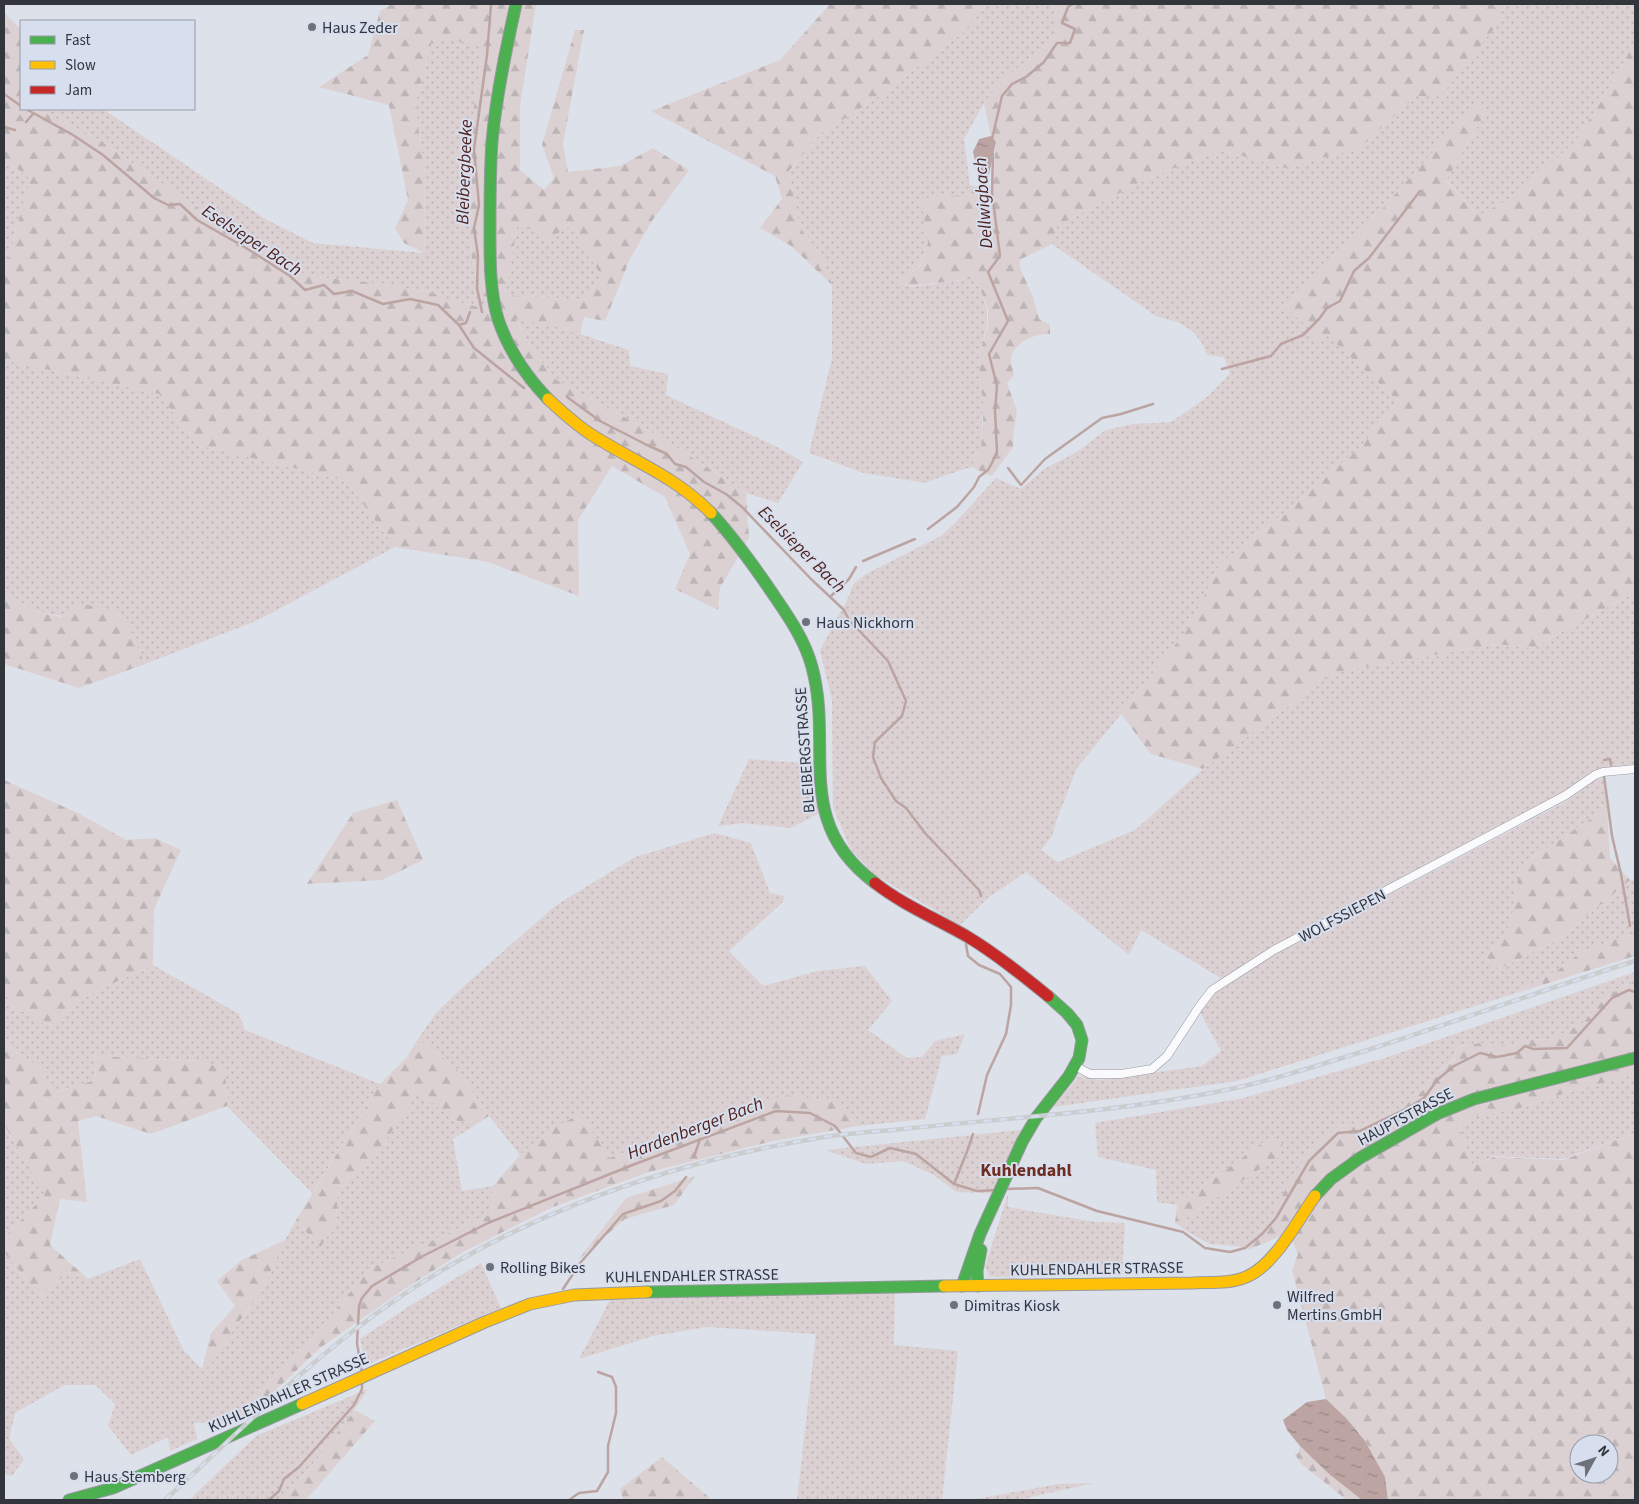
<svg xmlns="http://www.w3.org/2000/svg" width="1639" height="1504" viewBox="0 0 1639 1504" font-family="'Source Sans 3',sans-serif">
  <defs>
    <pattern id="grass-dots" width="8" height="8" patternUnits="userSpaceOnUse" patternTransform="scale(1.25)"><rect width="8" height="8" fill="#dcd1d2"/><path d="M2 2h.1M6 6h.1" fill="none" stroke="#bdb4b5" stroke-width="1.8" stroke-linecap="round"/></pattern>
    <pattern id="forest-firs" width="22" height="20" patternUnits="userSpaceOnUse" patternTransform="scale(1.25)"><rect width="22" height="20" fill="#dcd1d2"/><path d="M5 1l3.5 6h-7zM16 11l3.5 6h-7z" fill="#bdb4b5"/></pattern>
    <pattern id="water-ripples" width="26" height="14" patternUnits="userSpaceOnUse" patternTransform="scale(1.25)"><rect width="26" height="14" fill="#bba4a2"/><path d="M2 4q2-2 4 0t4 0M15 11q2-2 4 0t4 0" fill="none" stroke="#998685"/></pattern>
  </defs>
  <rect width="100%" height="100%" fill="#dde1e9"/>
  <!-- grass -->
  <g fill="url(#grass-dots)">
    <path d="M 985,4 L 1058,4 L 1055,15 L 1055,38 L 1003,80 L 984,103 L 964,139 L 970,185 L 992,192 L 922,199 L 928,242 L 920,265 L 898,283 L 911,287 L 971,279 L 977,282 L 987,308 L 987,325 L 980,353 L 980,378 L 983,400 L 981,448 L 971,467 L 940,477 L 926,483 L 864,473 L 809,453 L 832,358 L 832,285 L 822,257 L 799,226 L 789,172 L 820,134 L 875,99 L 970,27 Z"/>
    <path d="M 1498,4 L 1635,4 L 1635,40 L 1620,70 L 1576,141 L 1514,197 L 1479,215 L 1446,180 L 1487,110 L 1286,307 L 1308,327 L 1315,341 L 1326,333 L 1398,401 L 1362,445 L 1299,501 L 1220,564 L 1189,627 L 1121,714 L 1077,768 L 1057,819 L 1052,836 L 1041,850 L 1058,862 L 1135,830 L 1203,769 L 1335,672 L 1497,644 L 1533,648 L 1635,592 L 1635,766 L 1597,772 L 1564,793 L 1224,980 L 1141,930 L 1129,955 L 1026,872 L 989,897 L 960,925 L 875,875 L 851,850 L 833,807 L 832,700 L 820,650 L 847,600 L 854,583 L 866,574 L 941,536 L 955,523 L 996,478 L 1021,489 L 1044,469 L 1077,452 L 1106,430 L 1133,424 L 1171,422 L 1206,398 L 1230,374 L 1224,357 L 1207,355 L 1202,343 L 1193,332 L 1180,323 L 1156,316 L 1052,244 L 1057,226 L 1146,179 L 1221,150 L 1284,168 L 1360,148 L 1416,96 L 1499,6 Z"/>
    <path d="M 433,37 L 483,45 L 474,106 L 469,199 L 472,262 L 487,309 L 447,299 L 443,295 L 384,284 L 308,276 L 249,243 L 96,138 L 37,109 L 103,109 L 267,220 L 313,243 L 424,253 L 425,175 L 415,105 Z"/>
    <path d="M 4,158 L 30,179 L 4,274 Z"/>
    <path d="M 518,222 L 547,238 L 571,225 L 602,277 L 584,300 L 505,295 Z"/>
    <path d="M 516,318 L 580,334 L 629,350 L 630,366 L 668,374 L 666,395 L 775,446 L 803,462 L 778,503 L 746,493 L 664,439 L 555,379 L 530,346 Z"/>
    <path d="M 4,360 L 159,394 L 198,445 L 339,479 L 349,485 L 395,547 L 256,621 L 145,664 L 129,628 L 34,611 L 4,592 Z"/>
    <path d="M 749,759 L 813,764 L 813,795 L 820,813 L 791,828 L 743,823 L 718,826 Z"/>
    <path d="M 1605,778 L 1607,808 L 1520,866 L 1511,924 L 1486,958 L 1499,969 L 1558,940 L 1630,880 L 1635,879 L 1635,928 L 1628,935 L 1581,952 L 1558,970 L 1510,995 L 1237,1081 L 1053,1107 L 1079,1076 L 1100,1080 L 1202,1066 L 1221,1051 L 1200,1012 L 1214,994 L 1274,955 L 1563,803 L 1595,780 Z"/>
    <path d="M 715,833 L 751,843 L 770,893 L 785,896 L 782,903 L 729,951 L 763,986 L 818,971 L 865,966 L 892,1001 L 868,1030 L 907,1058 L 922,1057 L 935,1041 L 965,1034 L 957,1054 L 942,1056 L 925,1119 L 858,1126 L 838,1103 L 786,1095 L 609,1158 L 552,1129 L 520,1155 L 489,1116 L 455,1067 L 418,1039 L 436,1013 L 464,986 L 555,906 L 635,857 Z"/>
    <path d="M 153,965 L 239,1014 L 245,1030 L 380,1084 L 312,1193 L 227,1106 L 228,1095 L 223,1069 L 200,1061 L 94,1056 L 96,1080 L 54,1092 L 41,1068 L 5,1045 L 4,989 L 11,1005 L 49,1026 L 90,994 Z"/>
    <path d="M 1635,972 L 1635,987 L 1629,983 L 1607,996 L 1583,1023 L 1552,1039 L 1524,1040 L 1514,1047 L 1480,1043 L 1455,1047 L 1456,1058 L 1436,1073 L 1422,1091 L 1404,1106 L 1369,1123 L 1339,1126 L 1309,1153 L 1292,1177 L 1275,1212 L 1260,1231 L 1236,1246 L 1209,1244 L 1187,1231 L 1186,1218 L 1278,1157 L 1272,1136 L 1177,1205 L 1157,1202 L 1156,1170 L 1098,1157 L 1095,1123 L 1244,1098 L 1388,1057 Z"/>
    <path d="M 1635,1074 L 1635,1133 L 1563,1159 L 1494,1156 L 1473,1166 L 1459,1125 L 1473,1116 L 1517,1109 L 1556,1096 Z"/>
    <path d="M 419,1091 L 453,1120 L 477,1124 L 453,1139 L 462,1191 L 493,1186 L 491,1214 L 369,1269 L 309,1343 L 231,1421 L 194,1423 L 197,1439 L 170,1451 L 168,1437 L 131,1455 L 108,1426 L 115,1404 L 95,1385 L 64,1385 L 15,1413 L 9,1439 L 24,1459 L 12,1476 L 4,1474 L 4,1252 L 40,1296 L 69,1272 L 88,1279 L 140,1259 L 184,1351 L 202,1369 L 260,1295 L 285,1240 L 296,1220 L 320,1248 L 336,1223 L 338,1187 L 371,1161 Z"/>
    <path d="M 4,1124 L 46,1195 L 4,1238 Z"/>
    <path d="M 1021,1130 L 991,1193 L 956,1192 L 934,1175 L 903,1161 L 866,1164 L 826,1150 Z"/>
    <path d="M 1008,1194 L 1008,1207 L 1095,1222 L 1125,1223 L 1122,1275 L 990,1277 L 985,1267 Z"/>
    <path d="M 481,1263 L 501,1308 L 366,1365 L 360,1339 L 411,1305 Z"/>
    <path d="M 895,1293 L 894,1345 L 958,1351 L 942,1500 L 797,1500 L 816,1334 L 707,1327 L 653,1336 L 579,1359 L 611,1298 L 761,1294 Z"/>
    <path d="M 368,1389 C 343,1429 313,1465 282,1500 L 189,1500 L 256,1436 Z"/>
    <path d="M 1094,1483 L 1018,1500 L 970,1500 L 1058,1484 Z"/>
  </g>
  <!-- forest -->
  <g fill="url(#forest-firs)" fill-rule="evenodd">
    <path d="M 392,4 L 536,4 L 520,106 L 520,170 L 544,190 L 554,178 L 542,145 L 575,30 L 584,30 L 563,144 L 568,172 L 620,166 L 653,148 L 689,170 L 652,221 L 630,259 L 605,321 L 584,317 L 580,334 L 516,319 L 530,346 L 555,379 L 664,439 L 746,493 L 749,538 L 720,588 L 718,610 L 675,589 L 690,554 L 665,497 L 612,466 L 578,520 L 579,596 L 488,562 L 395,547 L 349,485 L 339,479 L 198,445 L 159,394 L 4,360 L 4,274 L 30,179 L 4,158 L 4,12 L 21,30 L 21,109 L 37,109 L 96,138 L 249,243 L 308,276 L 384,284 L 443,295 L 447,299 L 486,309 L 472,263 L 469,199 L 474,106 L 483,45 L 433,38 L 415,105 L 425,175 L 424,253 L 404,243 L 395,228 L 408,200 L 389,105 L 319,87 L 368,55 L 380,11 ZM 518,222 L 547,239 L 571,226 L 602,277 L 584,300 L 505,295 Z"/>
    <path d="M 830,4 L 985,4 L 970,27 L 875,99 L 820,134 L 789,171 L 799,226 L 822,257 L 832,285 L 791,246 L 760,228 L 782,199 L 775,176 L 651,111 L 780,60 Z"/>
    <path d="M 1058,4 L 1498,4 L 1499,22 L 1441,96 L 1416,96 L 1360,148 L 1284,168 L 1221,150 L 1146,179 L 1057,226 L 1052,244 L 1021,259 L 1019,265 L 1034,300 L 1039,319 L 1050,325 L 1050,334 C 1036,333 1014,342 1011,358 C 1010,363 1013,370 1014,375 L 1007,383 L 1017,411 L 1014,429 L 1013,447 L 992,476 L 971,467 L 981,448 L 983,420 L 983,400 L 980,378 L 980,353 L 988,325 L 988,308 L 977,282 L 970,279 L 911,286 L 897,283 L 920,266 L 928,243 L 921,199 L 992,192 L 996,142 L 991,136 L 984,103 L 1003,80 L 1055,38 L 1055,15 Z"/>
    <path d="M 1635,40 L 1635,592 L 1533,648 L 1497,644 L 1335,672 L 1203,769 L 1151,754 L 1121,714 L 1189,627 L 1220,564 L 1299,501 L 1362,445 L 1398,401 L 1326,334 L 1315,342 L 1308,327 L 1286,307 L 1362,232 L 1475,104 L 1487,110 L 1446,181 L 1479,215 L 1514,197 L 1576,141 L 1620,70 Z"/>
    <path d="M 4,592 L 34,611 L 61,617 L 75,602 L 118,612 L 129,628 L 145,664 L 79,688 L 4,664 Z"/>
    <path d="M 4,780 L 80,814 L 126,840 L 155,838 L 181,850 L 154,909 L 153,965 L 90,994 L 49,1026 L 11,1005 L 4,989 Z"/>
    <path d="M 397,800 L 423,860 L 382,880 L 307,884 L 353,813 Z"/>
    <path d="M 1607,808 L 1610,858 L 1630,880 L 1558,940 L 1499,969 L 1486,958 L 1511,923 L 1520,866 Z"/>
    <path d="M 1635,928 L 1635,956 L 1510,995 L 1558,970 L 1581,952 L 1628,935 Z"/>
    <path d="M 1630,983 L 1635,987 L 1635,1074 L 1556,1096 L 1517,1109 L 1473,1116 L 1459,1126 L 1473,1166 L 1494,1157 L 1563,1160 L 1635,1133 L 1635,1500 L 1388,1500 L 1385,1477 L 1365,1441 L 1347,1419 L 1326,1399 L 1292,1270 L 1298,1254 L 1292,1240 L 1283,1235 L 1250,1249 L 1236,1246 L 1260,1231 L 1274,1212 L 1292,1177 L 1309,1153 L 1339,1126 L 1369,1123 L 1404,1106 L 1422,1091 L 1436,1073 L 1456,1059 L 1455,1047 L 1480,1043 L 1514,1047 L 1524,1040 L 1552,1039 L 1583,1023 L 1607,996 ZM 1579,1444 L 1609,1444 L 1609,1474 L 1579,1474 Z"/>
    <path d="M 4,1037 L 5,1045 L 41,1068 L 54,1092 L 96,1080 L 94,1056 L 200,1061 L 224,1069 L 228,1095 L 227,1106 L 151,1134 L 96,1116 L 78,1121 L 87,1202 L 60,1199 L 50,1245 L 88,1279 L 69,1272 L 40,1296 L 4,1252 L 4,1238 L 45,1195 L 4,1124 Z"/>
    <path d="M 418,1039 L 455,1067 L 489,1116 L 477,1124 L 453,1120 L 419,1092 L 371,1161 L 338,1187 L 336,1223 L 320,1248 L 296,1220 L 380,1084 L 407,1057 Z"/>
    <path d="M 786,1095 L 839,1103 L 858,1126 L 773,1141 L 649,1172 L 553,1207 L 463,1252 L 406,1288 L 320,1348 L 252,1413 L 231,1421 L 309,1343 L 369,1269 L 491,1214 L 493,1186 L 520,1155 L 552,1128 L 581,1114 L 609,1158 Z"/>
    <path d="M 1272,1136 L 1283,1144 L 1278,1157 L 1186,1218 L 1187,1231 L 1175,1223 L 1177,1205 Z"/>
    <path d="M 695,1176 L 674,1205 L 625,1219 L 579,1259 L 626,1198 Z"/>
    <path d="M 285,1240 L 260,1295 L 245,1313 L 209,1367 L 202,1369 L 211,1333 L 235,1306 L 217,1281 L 242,1260 Z"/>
    <path d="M 355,1410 L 375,1421 L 306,1500 L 282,1500 L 312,1466 Z"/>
    <path d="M 1300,1446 L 1329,1474 L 1362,1500 L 1347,1500 L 1300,1463 L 1294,1452 L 1298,1454 Z"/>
    <path d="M 662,1457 L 712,1500 L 623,1500 L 620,1489 Z"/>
  </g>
  <!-- water -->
  <g fill="url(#water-ripples)">
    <path d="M 991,136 L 996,142 L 989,174 L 979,177 L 973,152 L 979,139 Z"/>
    <path d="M 1326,1399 L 1347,1419 L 1365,1441 L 1385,1477 L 1388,1500 L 1362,1500 L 1329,1474 L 1300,1446 L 1287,1430 L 1283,1420 L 1307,1402 Z"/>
  </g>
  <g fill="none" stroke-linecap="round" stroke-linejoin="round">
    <!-- stream -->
    <g stroke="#bba4a2" stroke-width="2.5">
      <path d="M 4,94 L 21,106"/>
      <path d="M 26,109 L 73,135 L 103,155 L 154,198 L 168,205 L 180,204 L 197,220 L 246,248 L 290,276 L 305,290 L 324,285 L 334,294 L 352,291 L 383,304 L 410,299 L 438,305 L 459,325 L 474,348 L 524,388"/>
      <path d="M 26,122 L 33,114"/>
      <path d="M 4,127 L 15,130"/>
      <path d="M 992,139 L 1002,96 L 1012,84 L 1026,77 L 1044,62 L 1057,43 L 1070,43 L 1075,29 L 1062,23 L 1068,7 L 1073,4"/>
      <path d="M 482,312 L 477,288 L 478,256 L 474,228 L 479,205 L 474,149 L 487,55 L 491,4"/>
      <path d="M 459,325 L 466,323 L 470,312"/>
      <path d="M 1222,369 L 1271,356 L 1281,344 L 1303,335 L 1319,319 L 1327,308 L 1340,301 L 1354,271 L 1369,258 L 1420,191"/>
      <path d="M 567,397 L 600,421 L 647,445 L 667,454 L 675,464 L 686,467 L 704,482 L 726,494 L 742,507 L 811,579 L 844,610 L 849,620 L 888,661 L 906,701 L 902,716 L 875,742 L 873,757 L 881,778 L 896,801 L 906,808 L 925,833 L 979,890 L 981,896"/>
      <path d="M 1008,468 L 1021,485 L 1045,459 L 1102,418 L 1121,414 L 1153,404"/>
      <path d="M 928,529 L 957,507 L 974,487 L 979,477 L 988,470 L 993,461 L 997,452 L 995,411 L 997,386 L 989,354 L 1008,321 L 988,272 L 1000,256 L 992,192 L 993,154"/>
      <path d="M 863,561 L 915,539"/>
      <path d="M 830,597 L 849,579 L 856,567"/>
      <path d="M 1604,760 L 1610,759 L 1611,765"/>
      <path d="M 1604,776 L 1612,836 L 1621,874 L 1630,926"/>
      <path d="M 966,944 L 968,956 L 979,965 L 1000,974 L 1011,987 L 1011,1005 L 1006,1034 L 987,1075 L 978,1114"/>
      <path d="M 694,1157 L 700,1139"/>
      <path d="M 954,1184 L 968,1149 L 973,1134"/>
      <path d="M 1005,1189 L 1038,1188 L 1097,1211 L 1183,1232 L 1205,1248 L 1230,1252 L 1245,1248 L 1262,1234 L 1276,1218 L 1309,1161 L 1338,1133 L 1360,1131 L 1408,1108 L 1424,1098 L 1438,1079 L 1454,1066 L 1480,1053 L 1497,1057 L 1517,1053 L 1525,1046 L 1533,1049 L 1567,1048 L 1612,998 L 1629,990 L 1635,992"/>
      <path d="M 563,1289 L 581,1262 L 623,1214 L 661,1201 L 675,1191 L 686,1177"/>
      <path d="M 362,1373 L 357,1343 L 359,1306 L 362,1298 L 372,1286 L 423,1256 L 488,1223 L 635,1164 L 776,1111 L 810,1113 L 835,1126 L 856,1153 L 871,1157 L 890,1148 L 916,1154 L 954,1184 L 977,1191 L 997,1190"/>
      <path d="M 269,1500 L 279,1491 L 284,1479 L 299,1467 L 354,1405 L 362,1389 L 362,1381"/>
      <path d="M 569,1500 L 579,1493 L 597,1491 L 608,1472 L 608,1446 L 616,1413 L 616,1387 L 612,1377 L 598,1372"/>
    </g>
    <defs>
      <path id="street" d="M 1075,1066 L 1090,1074 L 1121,1074 L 1152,1069 L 1167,1056 L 1199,1007 L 1212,990 L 1274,950 L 1566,795 L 1595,775 L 1603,772 L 1635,769"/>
      <g id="fast">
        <path d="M 516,4 C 506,49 496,96 492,142 C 490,169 490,195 490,222 C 490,254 489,288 498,319 C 508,349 526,376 548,399"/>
        <path d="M 711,513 C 734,538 754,566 773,594 C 788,616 805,640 812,667 C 834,749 792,821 875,883"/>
        <path d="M 1315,1196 L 1331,1179 L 1360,1158 L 1437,1114 L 1474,1099 L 1635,1058"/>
        <path d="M 962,1286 L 980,1234 L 1022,1142 L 1036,1118 L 1069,1076 L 1079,1058 L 1082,1040 L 1077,1025 L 1067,1013 L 1048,996"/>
        <path d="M 978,1286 L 977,1271 L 981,1250"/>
        <path d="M 647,1292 L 944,1286"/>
        <path d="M 69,1500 L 113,1488 L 302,1404"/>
      </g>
      <g id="slow">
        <path d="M 548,399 C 562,412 576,425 592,435 C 634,462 675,476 711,513"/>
        <path d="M 944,1286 L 1193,1283 C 1210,1282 1230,1284 1246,1277 C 1274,1266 1298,1220 1315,1196"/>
        <path d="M 302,1404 L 485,1322 L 530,1304 L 574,1295 L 647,1292"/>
      </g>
      <path id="jam" d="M 875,883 C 903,905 937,919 968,937 C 996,954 1022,975 1048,996"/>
    </defs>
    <!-- street casing -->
    <use href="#street" stroke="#979aa0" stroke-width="9"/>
    <!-- fast casing -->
    <use href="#fast" stroke="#979aa0" stroke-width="13"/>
    <!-- slow casing -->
    <use href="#slow" stroke="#979aa0" stroke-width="13"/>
    <!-- jam casing -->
    <use href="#jam" stroke="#979aa0" stroke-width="13"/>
    <!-- street -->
    <use href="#street" stroke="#fafafc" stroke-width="8"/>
    <!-- fast -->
    <use href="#fast" stroke="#4caf50" stroke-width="11"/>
    <!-- slow -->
    <use href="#slow" stroke="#ffc107" stroke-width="11"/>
    <!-- jam -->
    <use href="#jam" stroke="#c62828" stroke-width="11"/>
    <defs>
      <path id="rail" d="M 165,1500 C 228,1442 289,1380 357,1328 C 489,1226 650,1166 813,1139 C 839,1134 866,1132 893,1130 C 1002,1118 1113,1113 1221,1091 C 1271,1081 1319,1065 1368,1050 C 1457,1021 1546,989 1635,961"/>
    </defs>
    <!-- rail casing -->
    <use href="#rail" stroke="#caccce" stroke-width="4.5"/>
    <!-- rail -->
    <use href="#rail" stroke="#d7dfef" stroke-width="2.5" stroke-dasharray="8" stroke-linecap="butt"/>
  </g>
  <!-- markers -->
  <g fill="#6e7179" stroke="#d7dfef" stroke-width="2">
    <circle cx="312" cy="27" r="5"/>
    <circle cx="806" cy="622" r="5"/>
    <circle cx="490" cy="1267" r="5"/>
    <circle cx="954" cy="1305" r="5"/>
    <circle cx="1277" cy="1305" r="5"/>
    <circle cx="74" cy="1476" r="5"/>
  </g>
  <g text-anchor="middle" stroke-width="4" stroke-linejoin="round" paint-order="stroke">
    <!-- poi labels -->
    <g font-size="16" fill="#32353c" stroke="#d7dfef" text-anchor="start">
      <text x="322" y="33">Haus Zeder</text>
      <text x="816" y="628">Haus Nickhorn</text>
      <text x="500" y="1273">Rolling Bikes</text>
      <text x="1287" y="1302">Wilfred<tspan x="1287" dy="18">Mertins GmbH</tspan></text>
      <text x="964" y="1311">Dimitras Kiosk</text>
      <text x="84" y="1482">Haus Stemberg</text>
    </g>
    <!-- street labels -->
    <g font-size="16" fill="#32353c" stroke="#d7dfef">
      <text transform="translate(804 750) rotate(-94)" y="6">BLEIBERGSTRASSE</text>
      <text transform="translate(1342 915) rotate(-28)" y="6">WOLFSSIEPEN</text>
      <text transform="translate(1405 1116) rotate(-28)" y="6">HAUPTSTRASSE</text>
      <text transform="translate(1097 1268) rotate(-1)" y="6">KUHLENDAHLER STRASSE</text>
      <text transform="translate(692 1275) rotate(-1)" y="6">KUHLENDAHLER STRASSE</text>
      <text transform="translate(288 1392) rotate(-24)" y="6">KUHLENDAHLER STRASSE</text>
    </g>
    <!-- water labels -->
    <g font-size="18" font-style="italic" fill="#4f1f19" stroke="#d7dfef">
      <text transform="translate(464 172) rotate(-88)" y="6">Bleibergbeeke</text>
      <text transform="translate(983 203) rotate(-94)" y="6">Dellwigbach</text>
      <text transform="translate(252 240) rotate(33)" y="6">Eselsieper Bach</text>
      <text transform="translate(802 549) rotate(45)" y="6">Eselsieper Bach</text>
      <text transform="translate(695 1128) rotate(-21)" y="6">Hardenberger Bach</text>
    </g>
    <!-- neighbourhood labels -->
    <g font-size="18" font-weight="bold" fill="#712c22" stroke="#d7dfef">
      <text x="1026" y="1176">Kuhlendahl</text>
    </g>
  </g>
  <!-- border -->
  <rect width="1639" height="1504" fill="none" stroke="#32353c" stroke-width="10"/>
  <!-- legend -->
  <rect x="20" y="20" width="175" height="90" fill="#d7dfef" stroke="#959ba7"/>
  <rect x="30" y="36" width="25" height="8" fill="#4caf50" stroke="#959ba7"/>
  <text x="65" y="45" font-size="15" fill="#32353c">Fast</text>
  <rect x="30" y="61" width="25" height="8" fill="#ffc107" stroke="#959ba7"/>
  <text x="65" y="70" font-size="15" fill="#32353c">Slow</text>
  <rect x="30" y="86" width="25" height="8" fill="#c62828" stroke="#959ba7"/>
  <text x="65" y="95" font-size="15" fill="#32353c">Jam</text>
  <!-- north arrow -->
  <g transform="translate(1594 1459) rotate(50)"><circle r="24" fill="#d7dfef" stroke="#959ba7"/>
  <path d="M0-4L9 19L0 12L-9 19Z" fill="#6e7179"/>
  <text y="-8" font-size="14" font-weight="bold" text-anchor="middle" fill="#32353c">N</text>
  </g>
</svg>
